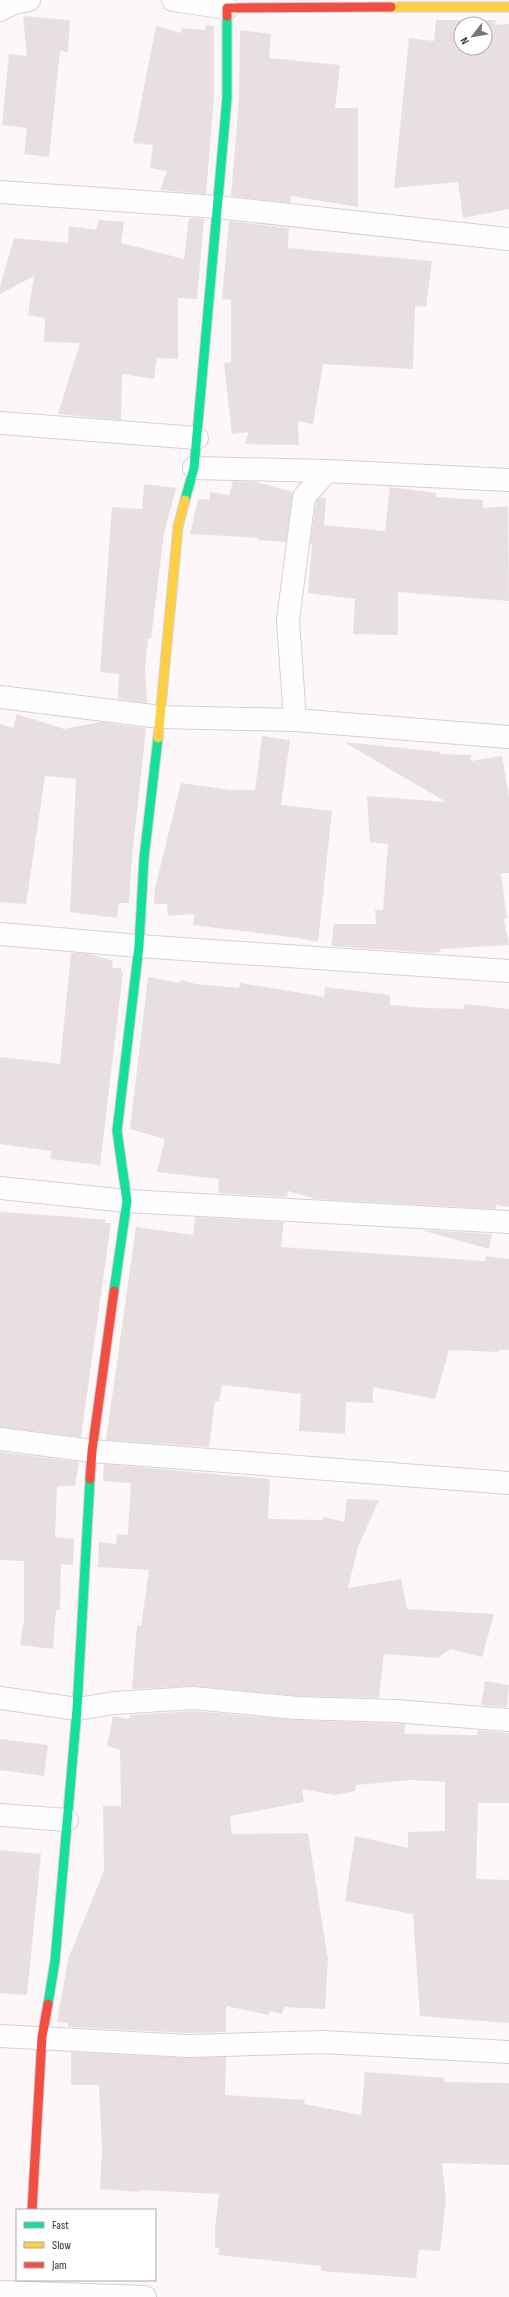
<svg xmlns="http://www.w3.org/2000/svg" width="509" height="2297" viewBox="0 0 509 2297" font-family="'Sofia Sans Condensed',sans-serif">
  <rect width="100%" height="100%" fill="#fdf7f9"/>
  <!-- building -->
  <g fill="#e8dfe0" fill-rule="evenodd">
    <path d="M 23,16 L 70,20 L 68,52 L 60,51 L 49,157 L 24,154 L 27,128 L 2,125 L 9,54 L 27,56 Z"/>
    <path d="M 436,20 L 496,20 L 495,25 L 509,24 L 509,209 L 463,218 L 458,182 L 394,188 L 409,38 L 434,41 ZM 461,24 L 485,24 L 485,48 L 461,48 Z"/>
    <path d="M 206,25 L 214,26 L 214,97 L 206,194 L 160,190 L 167,171 L 150,168 L 153,145 L 133,143 L 156,26 L 181,33 L 182,28 L 205,30 Z"/>
    <path d="M 240,30 L 271,34 L 269,58 L 340,65 L 335,108 L 358,108 L 358,207 L 291,196 L 291,203 L 231,196 L 239,99 Z"/>
    <path d="M 189,218 L 204,219 L 197,299 L 178,298 L 178,359 L 157,358 L 154,379 L 122,374 L 121,420 L 58,414 L 80,343 L 44,342 L 45,318 L 28,315 L 34,276 L 0,294 L 0,287 L 14,238 L 68,243 L 69,226 L 96,230 L 99,220 L 124,222 L 121,243 L 184,259 Z"/>
    <path d="M 229,221 L 289,228 L 288,248 L 432,261 L 426,307 L 415,306 L 413,369 L 323,364 L 313,424 L 298,421 L 299,445 L 245,444 L 249,432 L 232,434 L 224,363 L 231,362 L 231,300 L 222,299 Z"/>
    <path d="M 233,481 L 256,482 L 293,492 L 286,542 L 258,540 L 259,538 L 190,534 L 198,499 L 210,500 L 210,492 L 229,495 Z"/>
    <path d="M 144,484 L 176,488 L 164,533 L 151,639 L 148,638 L 145,667 L 147,703 L 118,699 L 119,674 L 100,672 L 112,507 L 142,509 Z"/>
    <path d="M 390,487 L 436,493 L 436,497 L 483,500 L 483,508 L 508,506 L 509,601 L 398,592 L 398,635 L 353,634 L 355,599 L 308,593 L 312,544 L 310,544 L 316,502 L 320,497 L 326,498 L 324,525 L 385,531 Z"/>
    <path d="M 17,714 L 64,729 L 100,722 L 146,728 L 132,857 L 129,903 L 119,903 L 117,918 L 70,912 L 76,779 L 45,776 L 26,904 L 0,902 L 0,724 L 13,728 Z"/>
    <path d="M 262,736 L 290,740 L 281,805 L 332,811 L 318,942 L 298,938 L 193,925 L 194,914 L 168,916 L 167,904 L 154,904 L 155,888 L 181,783 L 231,790 L 255,790 Z"/>
    <path d="M 344,742 L 440,752 L 440,754 L 471,755 L 471,761 L 502,756 L 509,797 L 509,873 L 501,873 L 507,919 L 504,919 L 509,945 L 440,949 L 441,952 L 433,953 L 331,946 L 334,924 L 376,924 L 375,910 L 383,910 L 388,844 L 370,842 L 367,796 L 446,802 Z"/>
    <path d="M 71,953 L 90,954 L 113,961 L 112,968 L 121,968 L 121,972 L 123,973 L 100,1165 L 50,1159 L 51,1151 L 0,1144 L 0,1057 L 60,1064 Z"/>
    <path d="M 148,977 L 180,983 L 181,980 L 196,984 L 239,988 L 240,983 L 324,997 L 325,987 L 390,995 L 390,1005 L 426,1008 L 463,1009 L 464,1004 L 509,1009 L 509,1207 L 496,1205 L 496,1209 L 316,1199 L 288,1191 L 287,1197 L 218,1193 L 219,1179 L 157,1172 L 165,1139 L 130,1129 Z"/>
    <path d="M 0,1212 L 73,1217 L 106,1220 L 105,1223 L 111,1223 L 81,1437 L 0,1427 Z"/>
    <path d="M 195,1217 L 284,1222 L 281,1247 L 485,1261 L 486,1256 L 509,1259 L 509,1350 L 499,1350 L 499,1352 L 449,1350 L 435,1399 L 373,1387 L 373,1403 L 346,1402 L 345,1434 L 299,1431 L 301,1394 L 222,1385 L 219,1402 L 215,1401 L 209,1447 L 106,1440 L 136,1227 L 193,1235 Z"/>
    <path d="M 421,1230 L 492,1234 L 489,1249 Z"/>
    <path d="M 0,1452 L 79,1462 L 75,1486 L 57,1486 L 55,1537 L 74,1539 L 73,1565 L 61,1564 L 60,1610 L 56,1610 L 53,1649 L 20,1645 L 24,1620 L 24,1561 L 0,1560 Z"/>
    <path d="M 104,1464 L 270,1479 L 268,1519 L 323,1520 L 324,1517 L 344,1522 L 347,1499 L 379,1500 L 358,1547 L 348,1588 L 401,1579 L 407,1609 L 494,1614 L 482,1657 L 450,1649 L 438,1658 L 384,1654 L 379,1698 L 298,1696 L 194,1686 L 132,1689 L 137,1625 L 141,1626 L 149,1570 L 98,1567 L 99,1542 L 116,1544 L 117,1534 L 128,1535 L 131,1483 L 103,1481 Z"/>
    <path d="M 485,1681 L 509,1685 L 507,1707 L 481,1705 Z"/>
    <path d="M 193,1711 L 296,1720 L 405,1724 L 404,1734 L 477,1735 L 478,1730 L 509,1733 L 509,1803 L 478,1803 L 476,1879 L 509,1880 L 509,2023 L 420,2016 L 413,1914 L 345,1901 L 355,1836 L 408,1848 L 408,1832 L 445,1831 L 445,1782 L 411,1780 L 356,1785 L 355,1791 L 335,1795 L 302,1789 L 304,1802 L 230,1816 L 232,1834 L 308,1833 L 328,1960 L 325,2009 L 284,2007 L 282,2014 L 270,2011 L 269,2015 L 226,2006 L 226,2032 L 189,2033 L 68,2027 L 68,2023 L 57,2022 L 68,1959 L 104,1871 L 103,1806 L 121,1806 L 120,1750 L 107,1746 L 113,1716 L 129,1719 L 130,1715 Z"/>
    <path d="M 0,1739 L 48,1745 L 44,1776 L 0,1770 Z"/>
    <path d="M 0,1850 L 41,1854 L 27,1995 L 0,1993 Z"/>
    <path d="M 71,2052 L 188,2058 L 226,2057 L 225,2095 L 305,2100 L 304,2104 L 361,2115 L 365,2072 L 444,2078 L 444,2082 L 509,2083 L 509,2165 L 442,2163 L 446,2200 L 440,2251 L 419,2250 L 416,2278 L 321,2271 L 321,2266 L 218,2255 L 219,2248 L 215,2248 L 215,2228 L 219,2194 L 140,2190 L 139,2192 L 100,2189 L 102,2151 L 99,2085 L 71,2085 Z"/>
  </g>
  <g fill="none" stroke-linecap="round" stroke-linejoin="round">
    <defs>
      <g id="street">
        <path d="M 173,0 L 227,8"/>
        <path d="M 0,10 L 14,3 L 29,0"/>
        <path d="M 0,192 L 217,207 L 509,239"/>
        <path d="M 0,423 L 197,438"/>
        <path d="M 194,468 L 327,471 L 509,480"/>
        <path d="M 0,697 L 160,717 L 295,720 L 509,737"/>
        <path d="M 295,720 L 288,620 L 304,497 L 327,471"/>
        <path d="M 0,934 L 139,946 L 509,971"/>
        <path d="M 0,1188 L 127,1201 L 509,1222"/>
        <path d="M 0,1439 L 92,1451 L 509,1483"/>
        <path d="M 0,1698 L 77,1709 L 114,1703 L 193,1698 L 297,1708 L 395,1711 L 509,1720"/>
        <path d="M 0,1815 L 67,1820"/>
        <path d="M 0,2036 L 189,2046 L 323,2042 L 509,2052"/>
        <path d="M 0,2292 L 145,2297"/>
      </g>
      <g id="fast">
        <path d="M 185,500 L 194,468 L 227,98 L 227,16"/>
        <path d="M 114,1291 L 127,1201 L 117,1131 L 139,946 L 144,858 L 158,738"/>
        <path d="M 48,2004 L 55,1961 L 77,1709 L 90,1479"/>
      </g>
      <g id="slow">
        <path d="M 391,7 L 509,7"/>
        <path d="M 158,738 L 178,527 L 185,500"/>
      </g>
      <g id="jam">
        <path d="M 227,16 L 227,8 L 391,7"/>
        <path d="M 90,1479 L 92,1451 L 114,1291"/>
        <path d="M 32,2210 L 42,2037 L 48,2004"/>
      </g>
    </defs>
    <!-- street casing -->
    <use href="#street" stroke="#d5d0d2" stroke-width="24"/>
    <!-- fast casing -->
    <use href="#fast" stroke="#d5d0d2" stroke-width="11"/>
    <!-- slow casing -->
    <use href="#slow" stroke="#d5d0d2" stroke-width="11"/>
    <!-- jam casing -->
    <use href="#jam" stroke="#d5d0d2" stroke-width="11"/>
    <!-- street -->
    <use href="#street" stroke="#fffefe" stroke-width="22"/>
    <!-- fast -->
    <use href="#fast" stroke="#16e098" stroke-width="9"/>
    <!-- slow -->
    <use href="#slow" stroke="#ffcf43" stroke-width="9"/>
    <!-- jam -->
    <use href="#jam" stroke="#f24e42" stroke-width="9"/>
  </g>
  <!-- legend -->
  <rect x="16" y="2209" width="140" height="72" fill="#ffffff" stroke="#adabac"/>
  <rect x="24" y="2222" width="20" height="6" fill="#16e098" stroke="#adabac"/>
  <text x="52" y="2229" font-size="12" fill="#332e2f">Fast</text>
  <rect x="24" y="2242" width="20" height="6" fill="#ffcf43" stroke="#adabac"/>
  <text x="52" y="2249" font-size="12" fill="#332e2f">Slow</text>
  <rect x="24" y="2262" width="20" height="6" fill="#f24e42" stroke="#adabac"/>
  <text x="52" y="2269" font-size="12" fill="#332e2f">Jam</text>
  <!-- north arrow -->
  <g transform="translate(473 36) rotate(239)"><circle r="19" fill="#ffffff" stroke="#adabac"/>
  <path d="M0-3L7 15L0 10L-7 15Z" fill="#7a7476"/>
  <text y="-6" font-size="11" font-weight="bold" text-anchor="middle" fill="#332e2f">N</text>
  </g>
</svg>
